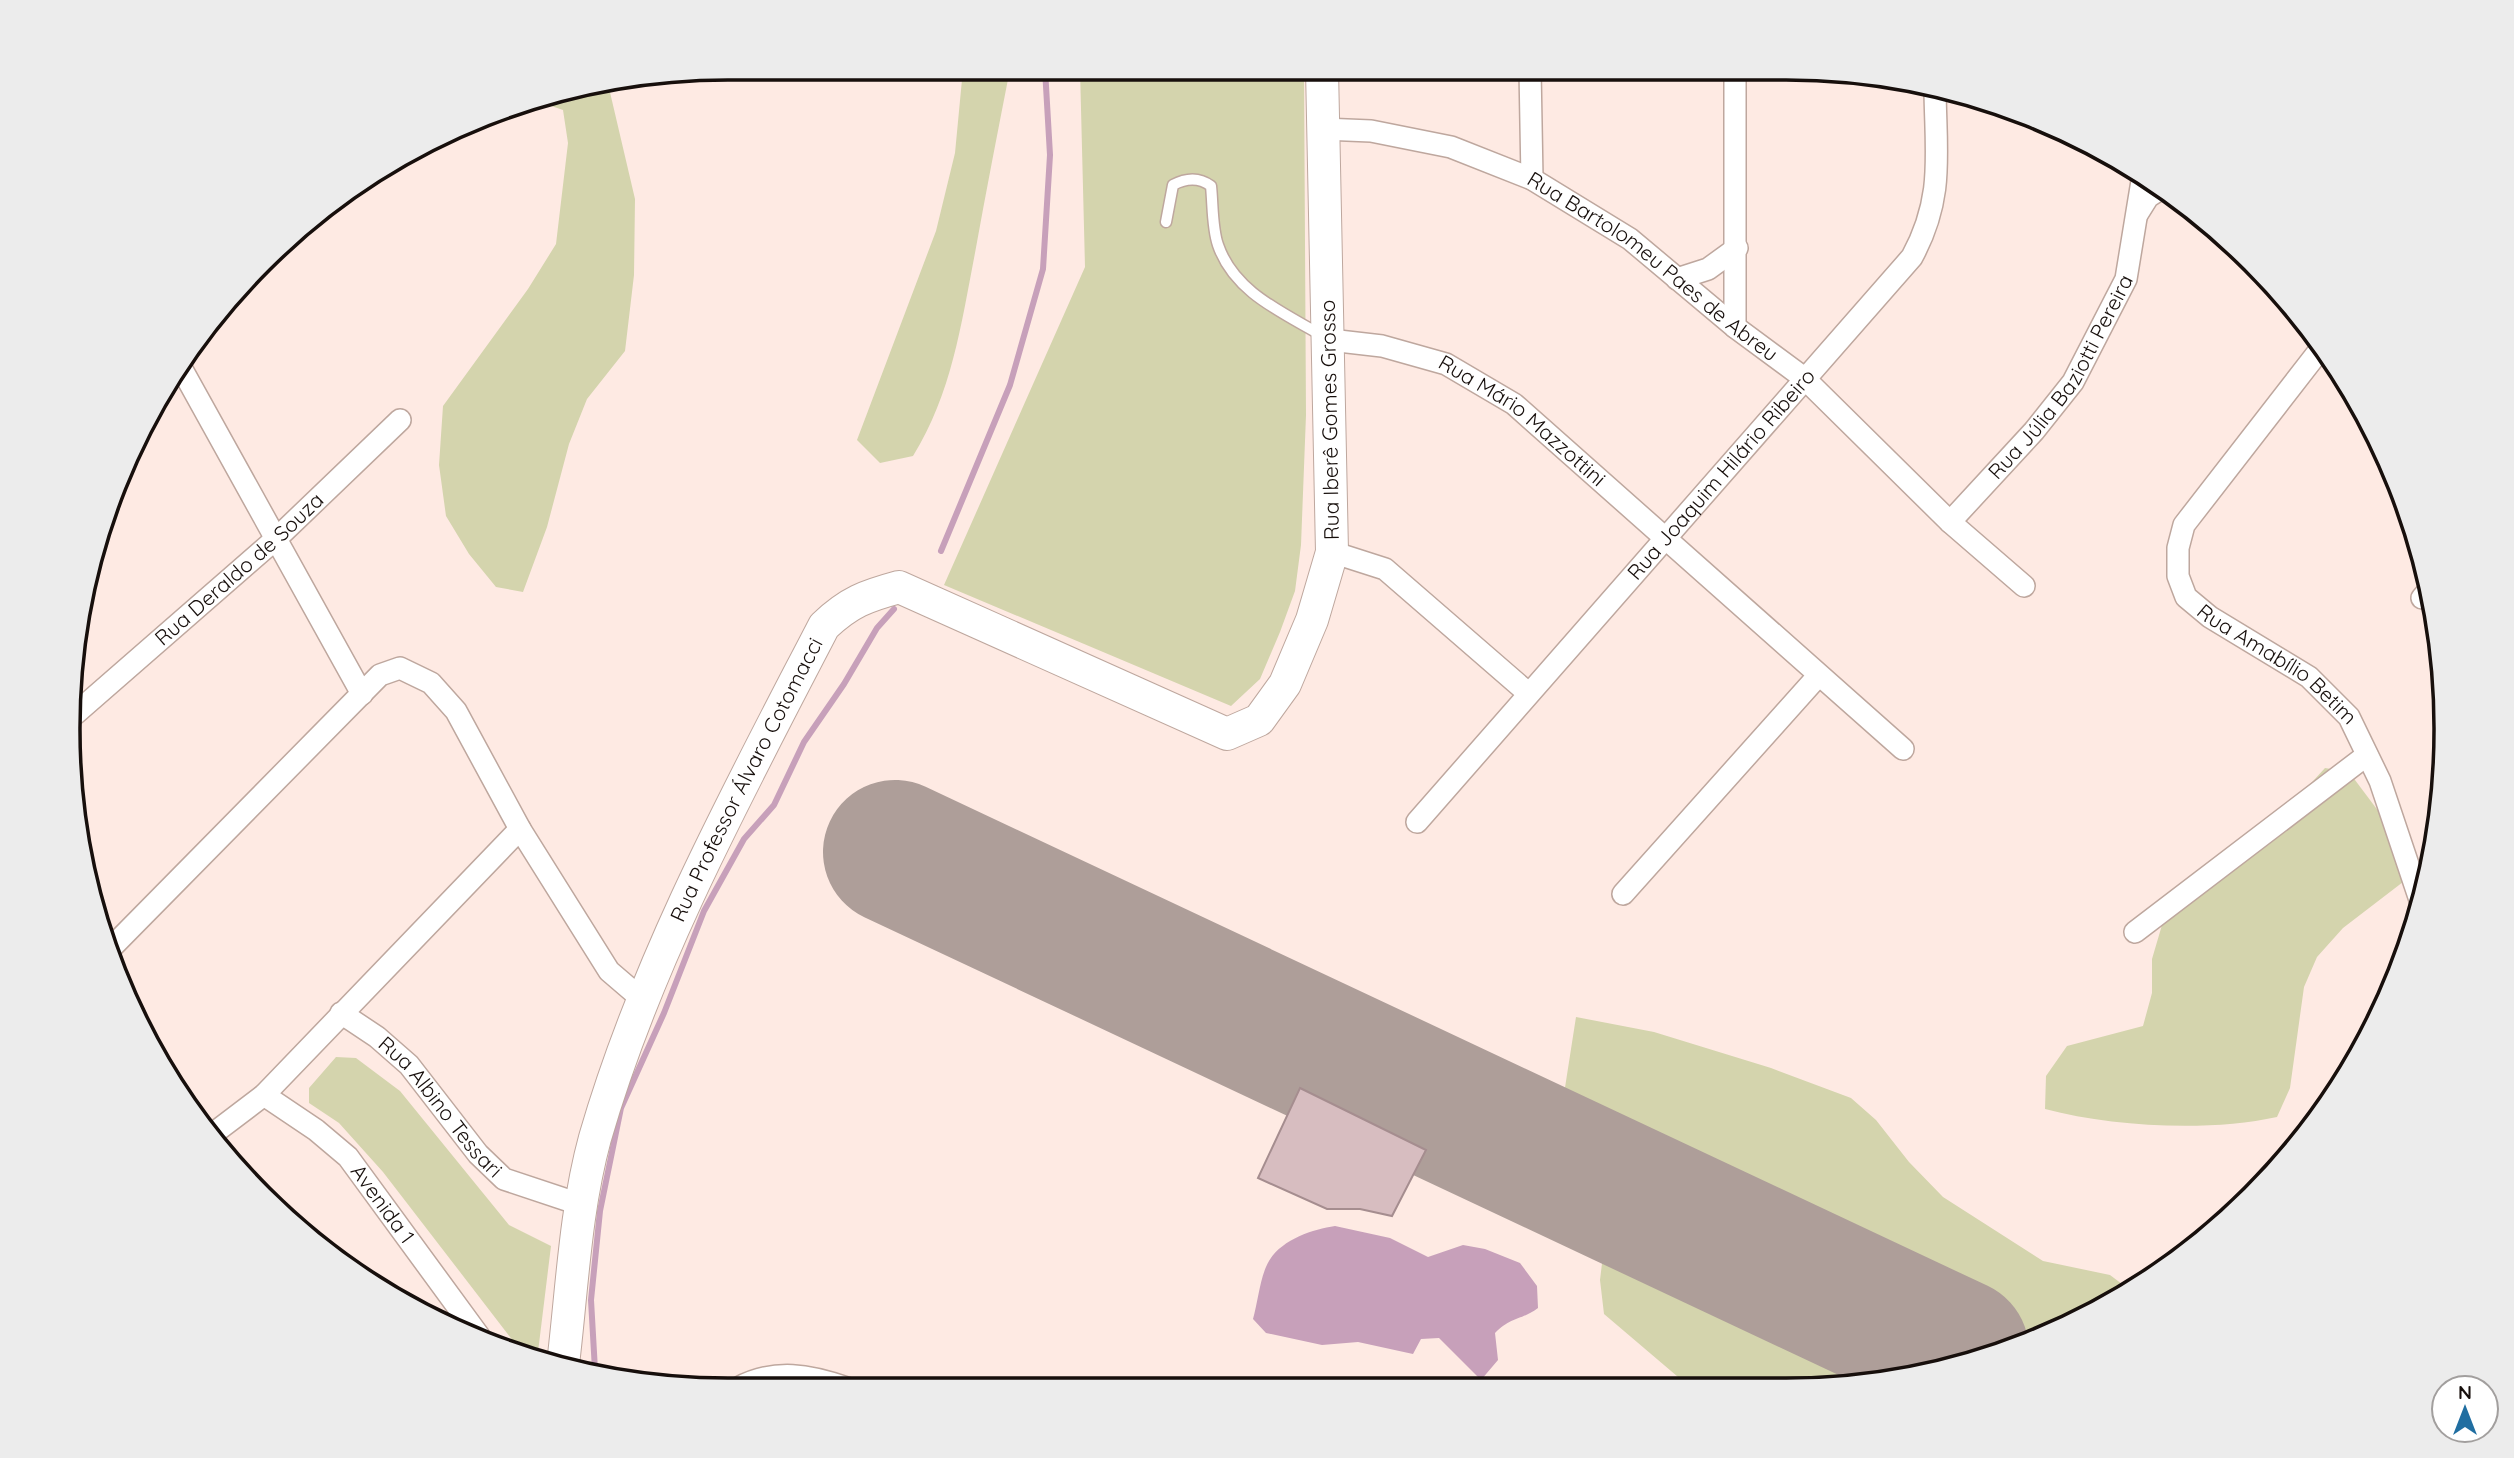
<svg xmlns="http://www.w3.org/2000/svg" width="2514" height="1458" viewBox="0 0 2514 1458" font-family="Quicksand,sans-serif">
  <rect width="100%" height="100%" fill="#feeae3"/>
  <!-- green -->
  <g fill="#d4d4ad">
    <path d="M 963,69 L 1010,69 C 998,130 986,192 975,253 C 961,325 952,393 913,456 L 880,463 L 857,440 L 936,231 L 955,153 Z"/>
    <path d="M 1080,69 L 1304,69 L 1306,415 L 1301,545 L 1295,591 L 1280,632 L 1260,679 L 1231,706 L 944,585 L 1085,267 Z"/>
    <path d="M 609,88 L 635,199 L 634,275 L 625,351 L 587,399 L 569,444 L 547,527 L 523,592 L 496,587 L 469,554 L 446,516 L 439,465 L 443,406 L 528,289 L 556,244 L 568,143 L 563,110 L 534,100 Z"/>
    <path d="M 2325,768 L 2349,772 L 2403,844 L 2403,882 L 2343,928 L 2317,957 L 2304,987 L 2290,1088 L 2277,1117 C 2209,1132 2113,1127 2045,1109 L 2046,1076 L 2067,1046 L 2143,1026 L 2152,993 L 2152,959 L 2162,925 L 2234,855 L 2268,830 Z"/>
    <path d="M 1576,1017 L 1654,1032 L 1771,1068 L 1851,1098 L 1876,1120 L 1909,1162 L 1943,1197 L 2043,1261 L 2110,1275 L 2130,1290 L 2116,1301 L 1997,1355 L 1949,1364 L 1961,1336 L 1937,1332 L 1672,1214 L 1643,1197 L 1564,1128 L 1564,1094 Z"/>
    <path d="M 336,1057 L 356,1058 L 400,1091 L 509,1225 L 551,1246 L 538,1352 L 517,1346 L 383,1172 L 339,1123 L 309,1103 L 309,1088 Z"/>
    <path d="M 1604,1247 L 1638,1251 L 1667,1264 L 1697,1282 L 1730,1295 L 1789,1334 L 1848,1364 L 1881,1369 L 1938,1367 L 1829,1388 L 1691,1388 L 1604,1314 L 1600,1280 Z"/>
  </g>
  <!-- water -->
  <path fill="#c7a0ba" d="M 1335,1226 L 1390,1238 L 1428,1257 L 1463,1245 L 1485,1249 L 1520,1263 L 1537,1286 L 1538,1308 C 1520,1321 1512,1316 1495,1333 L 1498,1360 L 1481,1380 L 1439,1338 L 1421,1339 L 1413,1354 L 1358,1342 L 1322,1345 L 1266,1333 L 1253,1319 C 1258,1302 1260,1276 1269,1261 C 1281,1240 1313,1229 1335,1226 Z"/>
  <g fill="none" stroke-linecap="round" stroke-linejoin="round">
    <!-- stream -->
    <g stroke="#c7a0ba" stroke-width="6">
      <path d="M 941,551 L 1010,385 L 1043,269 L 1050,155 L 1045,69"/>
      <path d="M 595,1370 L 591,1300 L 600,1211 L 621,1108 L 664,1013 L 704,911 L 744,839 L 774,805 L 804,742 L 844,684 L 877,628 L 894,609"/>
    </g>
    <!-- runway -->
    <path stroke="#ae9e99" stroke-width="144" d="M 895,852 L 1957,1351"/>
  </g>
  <!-- building -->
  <path fill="#d7bdc0" stroke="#a58d8f" stroke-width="2" d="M 1300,1088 L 1426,1150 L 1392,1216 L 1360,1209 L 1327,1209 L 1258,1178 Z"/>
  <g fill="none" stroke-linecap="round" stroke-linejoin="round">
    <defs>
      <path id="lane" d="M 1166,222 L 1173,185 C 1186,178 1199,177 1211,186 C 1213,205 1212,228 1218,245 C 1234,292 1282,312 1321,335"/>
      <g id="street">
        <path d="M 1530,69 L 1532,179"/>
        <path d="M 1735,70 L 1735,327"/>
        <path id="s1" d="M 1323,129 L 1371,131 L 1451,147 L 1532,179 L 1630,239 L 1735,327 L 1804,378 L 1950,522 L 2024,586"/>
        <path d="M 2138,213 L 2148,197 L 2162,188"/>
        <path d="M 1677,279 L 1708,269 L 1737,248"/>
        <path id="s2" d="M 1330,340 L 1382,346 L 1446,364 L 1514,404 L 1903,749"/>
        <path id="s3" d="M 2322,347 L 2184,525 L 2178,548 L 2178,576 L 2186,597 L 2210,617 L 2309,677 L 2349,717 L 2380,781 L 2420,900"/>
        <path d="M 179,364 L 362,694"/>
        <path id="s4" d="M 1950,522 L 2034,431 L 2073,382 L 2126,279 L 2143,175"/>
        <path d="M 1332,552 L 1385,569 L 1528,693"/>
        <path d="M 2422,598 L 2430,589"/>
        <path id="s5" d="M 75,714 L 278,537 L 400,420"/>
        <path id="s6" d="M 1417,822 L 1912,257 C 1944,198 1936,156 1935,91"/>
        <path d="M 1623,894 L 1818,676"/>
        <path d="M 2135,932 L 2367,755"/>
        <path d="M 111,948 L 380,675 L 400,668 L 431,683 L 456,711 L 520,829 L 609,971 L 644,1001"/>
        <path id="s7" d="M 341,1013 L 377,1037 L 409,1065 L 478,1154 L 504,1179 L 582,1205"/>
        <path id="s8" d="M 264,1095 L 316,1130 L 348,1157 L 479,1336"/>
        <path d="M 210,1136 L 264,1095 L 520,829"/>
        <path d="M 738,1388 C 775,1368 810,1375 847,1388"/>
      </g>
      <g id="secondary">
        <path id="s9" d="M 563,1364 C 572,1290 575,1211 595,1138 C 646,961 739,790 824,626 C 849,602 866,596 899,587 L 1227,734 L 1259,720 L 1285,684 L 1312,620 L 1332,552 L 1322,69"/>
      </g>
    </defs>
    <!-- lane casing -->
    <use href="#lane" stroke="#bea79e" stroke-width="13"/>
    <!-- street casing -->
    <use href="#street" stroke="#bea79e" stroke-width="24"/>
    <!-- secondary casing -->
    <use href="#secondary" stroke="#bea79e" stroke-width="34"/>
    <!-- lane -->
    <use href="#lane" stroke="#fff" stroke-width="10"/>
    <!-- street -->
    <use href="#street" stroke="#fff" stroke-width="21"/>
    <!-- secondary -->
    <use href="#secondary" stroke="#fff" stroke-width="32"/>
  </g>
  <g text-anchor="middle" stroke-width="6" stroke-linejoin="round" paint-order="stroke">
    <!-- street labels -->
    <g font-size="21" fill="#170f0c" stroke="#fff">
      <text dy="7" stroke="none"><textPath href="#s1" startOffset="366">Rua Bartolomeu Paes de Abreu</textPath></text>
      <text dy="7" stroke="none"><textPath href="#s4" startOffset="184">Rua Júlia Baziotti Pereira</textPath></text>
      <text transform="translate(1330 420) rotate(-91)" y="7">Rua Iberê Gomes Grosso</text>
      <text dy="7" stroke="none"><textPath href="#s2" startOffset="214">Rua Mário Mazzottini</textPath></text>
      <text dy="7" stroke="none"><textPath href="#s6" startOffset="462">Rua Joaquim Hilário Ribeiro</textPath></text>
      <text dy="7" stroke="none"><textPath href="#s5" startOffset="219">Rua Deraldo de Souza</textPath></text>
      <text dy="7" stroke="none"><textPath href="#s3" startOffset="413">Rua Amabílio Betim</textPath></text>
      <text dy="7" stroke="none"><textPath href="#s9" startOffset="618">Rua Professor Álvaro Cotomacci</textPath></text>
      <text dy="7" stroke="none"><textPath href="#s7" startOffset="138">Rua Albino Tessari</textPath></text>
      <text dy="7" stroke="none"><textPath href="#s8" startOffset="163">Avenida 1</textPath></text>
    </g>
  </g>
  <!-- crop -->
  <path d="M0 0H2514V1458H0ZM728 80H1786A648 648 0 0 1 2434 728V730A648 648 0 0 1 1786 1378H728A648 648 0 0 1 80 730V728A648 648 0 0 1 728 80Z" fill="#ececec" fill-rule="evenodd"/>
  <path fill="none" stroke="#170f0c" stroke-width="3.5" d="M728 80H1786A648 648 0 0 1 2434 728V730A648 648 0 0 1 1786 1378H728A648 648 0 0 1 80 730V728A648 648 0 0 1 728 80Z"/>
  <!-- north arrow -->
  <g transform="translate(2465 1409)"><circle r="33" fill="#ffffff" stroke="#a29f9e" stroke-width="2"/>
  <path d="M0-5L12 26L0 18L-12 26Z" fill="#206ea1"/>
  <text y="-10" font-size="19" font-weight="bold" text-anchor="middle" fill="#170f0c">N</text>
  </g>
</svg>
